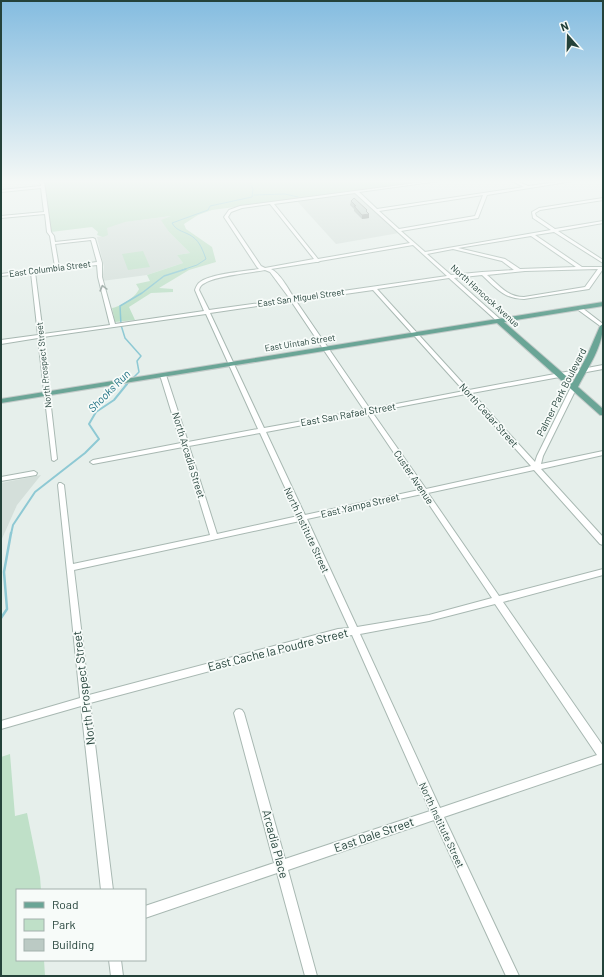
<svg xmlns="http://www.w3.org/2000/svg" width="604" height="977" viewBox="0 0 604 977" font-family="Barlow,sans-serif">
  <rect width="100%" height="100%" fill="#e6efeb"/>
  <!-- built -->
  <g fill="#d4dfda">
    <path d="M 354,193 L 399,233 L 336,244 L 297,201 Z"/>
    <path d="M 172,216 L 162,220 L 169,232 L 190,253 L 177,255 L 183,263 L 147,275 L 102,281 L 104,267 L 97,237 L 103,236 L 99,225 Z"/>
    <path d="M 41,475 L 17,505 L 1,541 L 1,483 Z"/>
  </g>
  <!-- green -->
  <g fill="#bfe0c8">
    <path d="M 44,181 L 430,181 L 212,210 L 198,215 L 184,224 L 186,229 L 212,247 L 216,262 L 189,270 L 159,288 L 173,289 L 173,292 L 151,293 L 129,307 L 135,320 L 115,322 L 112,308 C 120,307 136,297 139,289 L 136,284 L 150,281 L 147,275 L 183,263 L 177,255 L 190,253 L 169,232 L 161,220 L 171,216 L 125,222 L 107,228 L 108,235 L 103,237 L 97,235 L 98,232 L 92,227 L 51,232 Z"/>
    <path d="M 143,251 L 150,267 L 128,270 L 122,254 Z"/>
    <path d="M 10,754 L 15,816 L 27,813 L 40,877 L 41,890 L 17,890 L 17,960 L 44,960 L 45,976 L 1,976 L 1,757 Z"/>
  </g>
  <g fill="none" stroke-linecap="round" stroke-linejoin="round">
    <!-- stream-far3 -->
    <g stroke="#8ec9d4" stroke-width="1">
      <path d="M 254,195 L 285,194 L 298,197"/>
      <path d="M 182,270 L 197,265 L 206,259 C 203,251 200,242 193,237 C 185,231 177,232 172,223 L 208,210 L 210,206 L 252,197 L 253,189 L 249,181"/>
    </g>
    <!-- stream-far2 -->
    <g stroke="#8ec9d4" stroke-width="1.5">
      <path d="M 132,379 L 139,372 L 137,361 L 141,356 L 125,338 L 121,325 L 120,306 L 142,293 L 164,276 L 186,269"/>
      <path d="M 126,385 L 129,382"/>
    </g>
    <!-- stream-far1 -->
    <path stroke="#8ec9d4" stroke-width="2" d="M 11,534 L 13,525 L 35,492 L 85,453 L 99,439 L 89,424 L 96,412 L 114,400 L 127,384"/>
    <!-- stream -->
    <path stroke="#8ec9d4" stroke-width="2.5" d="M 1,618 L 7,609 L 4,572 L 11,533"/>
    <defs>
      <g id="minor">
        <path d="M 40,181 L 44,181 L 51,232 L 54,236 L 55,242 L 93,238 L 95,239 L 102,263 L 102,277 L 115,324 L 204,311 L 195,290 C 196,287 197,284 200,282 C 210,274 245,271 259,269 L 257,267 L 224,217 L 229,210 L 240,206 L 431,181 L 439,181 L 359,192 L 377,209 L 524,187 L 512,181 L 516,181 L 528,186 L 566,181 L 573,181 L 487,195 L 478,218 L 401,231 L 425,252 L 551,230 L 533,218 L 532,212 L 539,208 L 603,198 L 603,200 L 540,210 L 535,213 L 536,216 L 555,229 L 603,221 L 603,223 L 558,231 L 603,260 L 603,263 L 554,232 L 535,235 L 582,267 L 603,267 L 603,269 L 589,289 L 524,299 C 504,299 495,287 482,275 L 454,278 L 501,320 L 501,322 L 499,323 L 449,278 L 377,289 L 469,390 L 603,365 L 603,369 L 472,393 L 535,462 L 537,456 L 571,387 L 572,386 L 576,386 L 577,387 L 543,456 L 541,464 L 603,451 L 603,455 L 541,469 L 603,537 L 603,545 L 600,544 L 534,470 L 428,493 L 499,596 L 603,569 L 603,575 L 503,602 L 603,746 L 603,763 L 444,817 L 519,976 L 506,976 L 434,820 L 288,870 L 317,976 L 305,976 L 277,873 L 145,918 L 145,906 L 274,863 L 234,713 L 236,710 L 239,709 L 242,710 L 244,713 L 285,859 L 430,811 L 352,635 L 338,637 L 90,703 L 113,890 L 101,890 L 81,706 L 1,729 L 1,721 L 80,698 L 58,485 L 59,483 L 61,483 L 64,485 L 73,564 L 210,535 L 183,447 L 93,464 L 90,462 L 93,460 L 181,443 L 160,375 L 163,373 L 166,375 L 188,442 L 258,429 L 206,314 L 43,337 L 57,459 L 54,461 L 52,460 L 38,338 L 1,344 L 1,340 L 38,335 L 31,273 L 1,276 L 1,274 L 55,267 L 50,236 L 47,232 L 45,214 L 1,218 L 1,216 L 44,212 L 41,188 L 1,192 L 1,190 L 41,186 ZM 355,193 L 410,243 L 318,259 L 274,204 ZM 483,195 L 475,216 L 399,229 L 379,211 ZM 270,204 L 314,259 L 265,268 L 261,266 L 228,217 L 231,212 L 242,208 ZM 531,236 L 576,267 L 520,269 L 505,259 L 458,248 ZM 91,240 L 97,262 L 59,267 L 55,244 ZM 413,245 L 447,276 L 294,298 C 289,290 280,273 271,269 L 316,262 L 318,262 L 320,261 ZM 453,249 L 502,261 L 514,270 L 482,272 L 451,275 L 427,254 ZM 97,265 L 98,277 L 110,325 L 43,334 L 35,272 ZM 598,269 L 585,287 L 524,297 C 507,297 499,285 487,275 L 525,271 ZM 265,270 L 270,272 L 290,299 L 209,310 L 199,290 C 200,286 202,284 205,283 C 216,276 250,273 265,270 ZM 373,290 L 464,391 L 370,409 L 296,301 ZM 291,301 L 364,410 L 264,428 L 210,313 ZM 466,394 L 531,466 L 426,489 L 372,412 ZM 367,413 L 419,490 L 305,515 L 266,432 ZM 260,433 L 298,516 L 217,534 L 189,446 ZM 422,494 L 492,598 L 429,615 L 357,627 L 307,519 ZM 300,521 L 349,628 L 338,629 L 89,695 L 74,570 ZM 495,604 L 597,755 L 440,808 L 360,634 L 429,621 Z"/>
        <path d="M 577,307 L 581,307 L 603,324 L 603,328 L 577,309 Z"/>
        <path d="M 34,471 L 37,473 L 36,475 L 1,481 L 1,477 Z"/>
        <path d="M 109,960 L 121,960 L 123,976 L 111,976 Z"/>
      </g>
      <path id="major" d="M 603,302 L 603,306 L 504,322 L 573,382 L 587,356 L 600,326 L 603,324 C 603,347 588,367 578,387 L 603,409 L 603,415 L 600,415 L 497,323 L 1,403 L 1,399 Z"/>
    </defs>
    <!-- minor casing -->
    <use href="#minor" stroke="#a8b8b2" stroke-width="2"/>
    <!-- major casing -->
    <use href="#major" stroke="#c2cac8" stroke-width="2"/>
    <!-- minor -->
    <use href="#minor" fill="#fff" fill-rule="evenodd"/>
    <!-- major -->
    <use href="#major" fill="#6aa596" fill-rule="evenodd"/>
  </g>
  <!-- wall -->
  <path fill="#a1aea9" d="M 351,201 L 369,214 L 369,218 L 362,219 L 354,211 L 354,209 L 350,205 Z"/>
  <!-- shaded-wall -->
  <path fill="#838d89" d="M 367,210 L 367,214 L 369,214 L 369,218 L 362,219 L 362,215 Z"/>
  <!-- building -->
  <path fill="#bbcac4" stroke="#838d89" d="M 354,198 L 367,210 L 366,211 L 369,214 L 362,215 L 354,206 L 356,206 L 351,201 Z"/>
  <!-- one-way arrows -->
  <defs><path id="oneway-chevron" d="M-2-3.5L2.5 0L-2 3.5" fill="none" stroke-width="1.6" stroke-linecap="round" stroke-linejoin="round"/></defs>
  <use stroke="#92a09c" href="#oneway-chevron" transform="translate(103 288) rotate(-105)"/>
  <!-- sky -->
  <linearGradient id="sky" x2="0" y2="1"><stop stop-color="#84bce0"/><stop offset="0.57" stop-color="#f4f8f6"/><stop offset="1" stop-color="#f4f8f6" stop-opacity="0"/></linearGradient>
  <rect width="604" height="318" fill="url(#sky)"/>
  <g text-anchor="middle" stroke-width="3.5" stroke-linejoin="round" paint-order="stroke">
    <!-- far-street labels -->
    <g font-size="9" fill="#24423a" stroke="#f7fbf9">
      <text transform="translate(50 269) rotate(-7)" y="3">East Columbia Street</text>
      <text transform="translate(485 296) rotate(42)" y="3">North Hancock Avenue</text>
      <text transform="translate(301 298) rotate(-8)" y="3">East San Miguel Street</text>
      <text transform="translate(300 343) rotate(-9)" y="3">East Uintah Street</text>
      <text transform="translate(44 365) rotate(-96)" y="3">North Prospect Street</text>
    </g>
    <!-- street labels -->
    <g font-size="10" fill="#24423a" stroke="#f7fbf9">
      <text transform="translate(561 392) rotate(-63)" y="4">Palmer Park Boulevard</text>
      <text transform="translate(348 414) rotate(-10)" y="4">East San Rafael Street</text>
      <text transform="translate(489 415) rotate(48)" y="4">North Cedar Street</text>
      <text transform="translate(189 455) rotate(73)" y="4">North Arcadia Street</text>
      <text transform="translate(414 477) rotate(56)" y="4">Custer Avenue</text>
      <text transform="translate(360 505) rotate(-13)" y="4">East Yampa Street</text>
      <text transform="translate(307 530) rotate(65)" y="4">North Institute Street</text>
      <text transform="translate(442 825) rotate(65)" y="4">North Institute Street</text>
    </g>
    <!-- water labels -->
    <g font-size="11" font-style="italic" fill="#1c6f80" stroke="#f7fbf9">
      <text transform="translate(109 391) rotate(-45)" y="4">Shooks Run</text>
    </g>
    <!-- near-street labels -->
    <g font-size="12" fill="#24423a" stroke="#f7fbf9">
      <text transform="translate(278 650) rotate(-14)" y="4">East Cache la Poudre Street</text>
      <text transform="translate(84 688) rotate(-97)" y="4">North Prospect Street</text>
      <text transform="translate(374 835) rotate(-19)" y="4">East Dale Street</text>
      <text transform="translate(275 844) rotate(75)" y="4">Arcadia Place</text>
    </g>
  </g>
  <!-- border -->
  <rect width="604" height="977" fill="none" stroke="#24423a" stroke-width="4"/>
  <!-- legend -->
  <rect x="16" y="889" width="130" height="72" fill="#f7fbf9" stroke="#a3b1ad"/>
  <rect x="24" y="902" width="20" height="6" fill="#6aa596" stroke="#a3b1ad"/>
  <text x="52" y="909" font-size="12" fill="#24423a">Road</text>
  <rect x="24" y="919" width="20" height="12" fill="#bfe0c8" stroke="#a3b1ad"/>
  <text x="52" y="929" font-size="12" fill="#24423a">Park</text>
  <rect x="24" y="939" width="20" height="12" fill="#bbcac4" stroke="#a3b1ad"/>
  <text x="52" y="949" font-size="12" fill="#24423a">Building</text>
  <!-- north arrow -->
  <g transform="translate(568 36) rotate(340)" stroke="#f7fbf9" stroke-width="3" paint-order="stroke">
  <path d="M0-3L7 15L0 10L-7 15Z" fill="#24423a"/>
  <text y="-6" font-size="11" font-weight="bold" text-anchor="middle" fill="#24423a">N</text>
  </g>
</svg>
